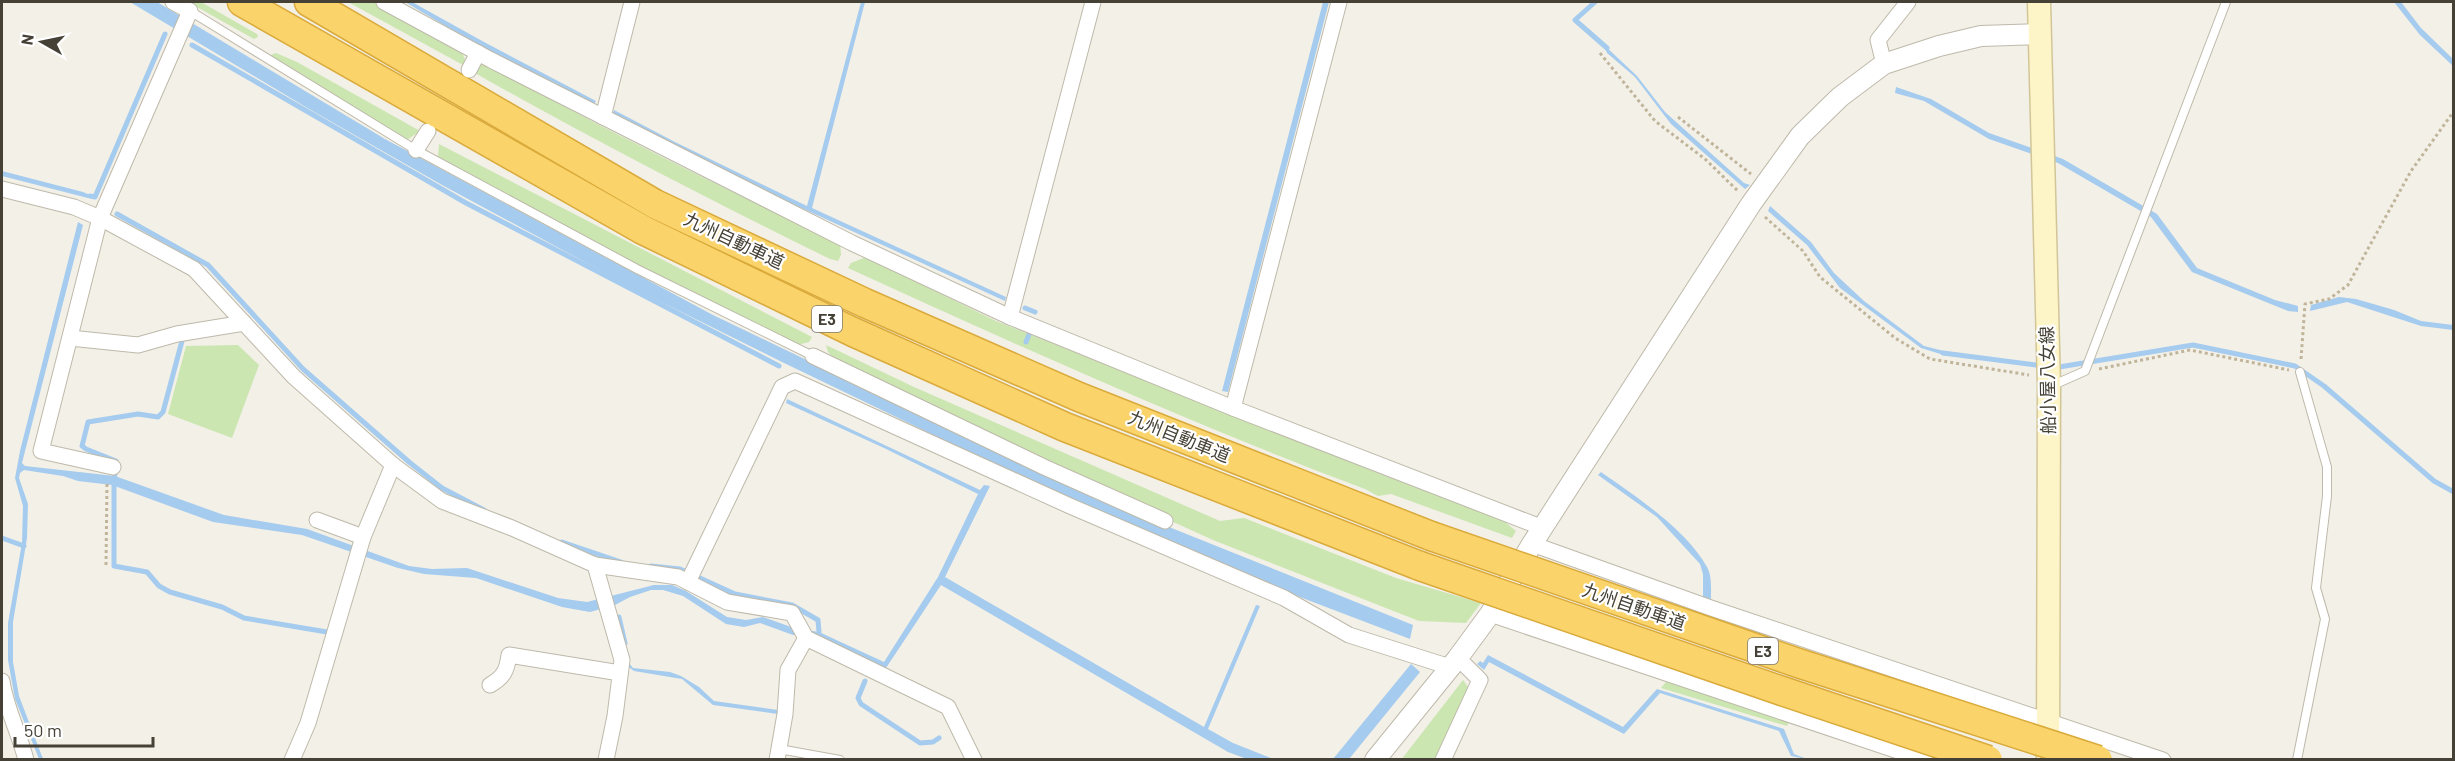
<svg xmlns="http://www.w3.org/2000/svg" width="2455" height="761" viewBox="0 0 2455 761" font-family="Barlow,'Noto Sans JP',sans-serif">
  <rect width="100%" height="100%" fill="#f3f0e7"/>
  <!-- green -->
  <g fill="#cbe6b1">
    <path d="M 188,2 L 201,2 L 257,34 L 258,37 L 254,39 Z"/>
    <path d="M 348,2 L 377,2 L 460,49 L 465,59 L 463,65 Z"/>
    <path d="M 276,53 L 297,62 L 420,131 L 407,140 L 268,56 Z"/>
    <path d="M 483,63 C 600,127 718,187 840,242 L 841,255 L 838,261 L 830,259 C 710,200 591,139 475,73 L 479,65 Z"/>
    <path d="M 439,144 L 812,337 L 809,342 L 797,345 L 610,252 L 443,163 L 438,156 Z"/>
    <path d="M 866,257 L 996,321 L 1388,477 L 1499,517 L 1516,531 L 1512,538 L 1391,494 L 1378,496 L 1365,489 C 1189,423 1019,346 848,268 L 851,263 Z"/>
    <path d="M 238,345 L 259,365 L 232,438 L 168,414 L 186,346 Z"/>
    <path d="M 826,345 L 914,387 L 1220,521 L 1244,518 L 1396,578 L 1481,603 L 1466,623 L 1419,621 L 1213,540 L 1050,466 L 836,361 L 828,352 Z"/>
    <path d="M 1670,677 L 1791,717 L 1787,726 L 1661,688 Z"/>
    <path d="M 1463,680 L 1468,687 L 1436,759 L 1401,760 Z"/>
  </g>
  <!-- water -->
  <g fill="#a5cbee">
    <path d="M 130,2 L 157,2 L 385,139 L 713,315 L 890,400 L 1164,525 L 1413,625 L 1410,639 L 1284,591 L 1054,493 L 782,362 L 631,287 L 442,185 L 309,109 Z"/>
    <path d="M 405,2 L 412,2 L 484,42 L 596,101 L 594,104 L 481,47 Z"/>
    <path d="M 861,2 L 865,2 L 812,208 L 1006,297 L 1005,301 L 725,173 L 613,114 L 614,110 L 675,142 L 807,206 Z"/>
    <path d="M 1323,2 L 1329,2 L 1228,392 L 1222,391 Z"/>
    <path d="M 2394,2 L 2401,2 L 2421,28 L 2453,59 L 2453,66 L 2420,35 Z"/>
    <path d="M 1603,44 L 1637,76 L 1665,112 L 1744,183 L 1750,185 L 1745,189 L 1671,124 L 1635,77 L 1607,53 Z"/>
    <path d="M 1896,87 L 1931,99 L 1989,133 L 2063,159 L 2157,214 L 2197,268 L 2275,300 L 2298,306 L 2298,312 L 2288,311 L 2192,272 L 2151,217 L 2058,163 L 1989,139 L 1924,101 L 1895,93 Z"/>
    <path d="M 2,171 L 83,192 L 95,197 L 88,198 L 2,176 Z"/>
    <path d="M 1770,206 L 1811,242 L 1834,273 L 1864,301 L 1924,346 L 1948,352 L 1947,356 L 1921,348 L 1840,288 L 1807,245 L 1768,211 Z"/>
    <path d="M 78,222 L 83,225 L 22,463 L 25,466 L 115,476 L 224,515 L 307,529 L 409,566 L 432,569 L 467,568 L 558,598 L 587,602 L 654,585 L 672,585 L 686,591 L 727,617 L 746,620 L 763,617 L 794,628 L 819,632 L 884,662 L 938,577 L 978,494 L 884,448 L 786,403 L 787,399 L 980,490 L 984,485 L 990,486 L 945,577 L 1204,727 L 1256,605 L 1260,606 L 1208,729 L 1233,743 L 1273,759 L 1247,759 L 1228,752 L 941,585 L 884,671 L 812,634 L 793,635 L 760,623 L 744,627 L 726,624 L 683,596 L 663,590 L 651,590 L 630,597 L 615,605 L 590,612 L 562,607 L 476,578 L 424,574 L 398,568 L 302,535 L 213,522 L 112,485 L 78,481 L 63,476 L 24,470 L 20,473 L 19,478 L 28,504 L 27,538 L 13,622 L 13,662 L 19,696 L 43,759 L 39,759 L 15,699 L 8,660 L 8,623 L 22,543 L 23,506 L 15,478 L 20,451 Z"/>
    <path d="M 2339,297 L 2356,299 L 2394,310 L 2421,321 L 2453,325 L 2453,330 L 2421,326 L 2347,302 L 2310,311 L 2311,305 Z"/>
    <path d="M 1601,472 C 1635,496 1686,529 1707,567 C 1712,576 1711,588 1711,599 L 1703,598 L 1703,574 L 1700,564 L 1657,517 L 1598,475 Z"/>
    <path d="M 1488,655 L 1623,727 L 1657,689 L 1784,729 L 1794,754 L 1807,759 L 1791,756 L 1779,731 L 1660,693 L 1624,734 L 1489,662 L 1484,670 L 1477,664 L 1480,661 L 1483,663 Z"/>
    <path d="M 629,663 L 633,668 L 670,672 L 681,676 L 699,687 L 714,701 L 778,710 L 778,714 L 713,705 L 682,679 L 634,671 L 626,665 Z"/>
    <path d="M 1411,664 L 1420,672 L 1349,759 L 1333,759 Z"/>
  </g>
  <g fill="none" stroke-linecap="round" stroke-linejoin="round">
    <!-- stream -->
    <g stroke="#a5cbee" stroke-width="5">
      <path d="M 1595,2 L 1575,20 L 1607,48"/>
      <path d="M 192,45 L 466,203 L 779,366"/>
      <path d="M 90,196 L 95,197 L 165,34"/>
      <path d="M 117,214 L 208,265 L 303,369 L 409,462 L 442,488 L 484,510"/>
      <path d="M 1025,308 L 1035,312"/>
      <path d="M 182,341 L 163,412 L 158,417 L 138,414 L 88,422 L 82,446 L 86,449 L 116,461 L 114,482 L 114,566 L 147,572 L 159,586 L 170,592 L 222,607 L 244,618 L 327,632"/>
      <path d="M 1026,342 L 1030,332"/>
      <path d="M 1943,353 L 2044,366"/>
      <path d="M 2053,368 L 2193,345 L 2295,366 L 2324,386 L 2434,481 L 2454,492"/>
      <path d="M 2,538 L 24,546"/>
      <path d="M 562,542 L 621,562"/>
      <path d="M 651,566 L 680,569 L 735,594 L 792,605 L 818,620 L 819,632"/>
      <path d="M 619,617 L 625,643"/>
      <path d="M 865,681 L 858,698 L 861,704 L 920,743 L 933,742 L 939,738"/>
    </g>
    <defs>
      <g id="service">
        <path d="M 190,11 L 416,150 L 637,269 L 813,356"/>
        <path d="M 2051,386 L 2085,371 L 2226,2"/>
        <path d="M 779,749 L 840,760"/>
        <path d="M 2297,760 L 2325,619 L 2316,588 L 2327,496 L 2327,467 L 2300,372"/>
      </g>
      <g id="minor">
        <path d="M 384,2 L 491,60 L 852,243 L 1010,317 L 1233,408 L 1543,528"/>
        <path d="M 1884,64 L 1878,40 L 1908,2"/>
        <path d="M 469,70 L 478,53"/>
        <path d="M 603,117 L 632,2"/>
        <path d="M 416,150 L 428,131"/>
        <path d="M 2,189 L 74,207 L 100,218 L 194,269 L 294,377 L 393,465 L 442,501 L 512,528 L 595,565 L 678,577 L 727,602 L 792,613 L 806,638 L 948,707 L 974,760"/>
        <path d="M 1010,317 L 1093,2"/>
        <path d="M 70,338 L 138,345 L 177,334 L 244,323"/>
        <path d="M 813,356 L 1044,467 L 1165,521"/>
        <path d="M 1233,408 L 1339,2"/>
        <path d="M 113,467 L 41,451 L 100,218 L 190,11 L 173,2"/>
        <path d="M 317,520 L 363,537"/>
        <path d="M 1532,544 L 1711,608 L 2163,760"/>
        <path d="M 595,565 L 622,660 L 615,716 L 606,760"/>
        <path d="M 688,582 L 782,387 L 795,381 L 1070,506 L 1284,598 L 1349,635 L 1450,667"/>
        <path d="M 1490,614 L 1925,760"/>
        <path d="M 2,681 C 6,709 19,732 26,760"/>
        <path d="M 490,685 C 504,677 507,670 509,655 L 620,673"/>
        <path d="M 292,760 L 308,723 L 363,537 L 393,465"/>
        <path d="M 777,760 L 785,714 L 788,670 L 806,638"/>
        <path d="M 1443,760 L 1480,680 L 1465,665"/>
      </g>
      <path id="tertiary" d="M 1375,760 L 1457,659 L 1490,614 L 1532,544 L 1751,204 L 1800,136 L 1840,97 L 1884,64 L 1939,46 L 1981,36 L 2040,34"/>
      <path id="secondary" d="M 2039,2 L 2049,386 L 2048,760"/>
      <g id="motorway">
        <path d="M 242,2 L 643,230 L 853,332 L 1065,427 L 1420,566"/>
        <path d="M 309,2 L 655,204 L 865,303 L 1079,397 L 1431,536"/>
      </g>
    </defs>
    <!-- service casing -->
    <use href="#service" stroke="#beb9aa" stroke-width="10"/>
    <!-- minor casing -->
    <use href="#minor" stroke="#beb9aa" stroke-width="17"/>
    <!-- tertiary casing -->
    <use href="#tertiary" stroke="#beb9aa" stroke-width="22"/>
    <!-- secondary casing -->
    <use href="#secondary" stroke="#d2c698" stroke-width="25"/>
    <!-- motorway casing -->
    <use href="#motorway" stroke="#daaa3b" stroke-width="31"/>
    <!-- path -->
    <g stroke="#c0b59b" stroke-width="3" stroke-dasharray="3 3" stroke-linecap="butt">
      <path d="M 1600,53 L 1655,121 L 1705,159 L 1739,192"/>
      <path d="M 1678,117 L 1751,174"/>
      <path d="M 1765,217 L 1803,251 L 1820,277 L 1895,338 L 1930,359 L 2029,375"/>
      <path d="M 2301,359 L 2305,304 L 2329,299 L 2348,285 L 2411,171 L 2454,111"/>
      <path d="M 2099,369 L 2190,350 L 2289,370"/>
      <path d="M 106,565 L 107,482"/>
    </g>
    <!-- service -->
    <use href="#service" stroke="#fff" stroke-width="8"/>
    <!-- minor -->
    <use href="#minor" stroke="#fff" stroke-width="15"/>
    <!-- tertiary -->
    <use href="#tertiary" stroke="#fff" stroke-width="20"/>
    <!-- secondary -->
    <use href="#secondary" stroke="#fdf4c7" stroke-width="22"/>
    <!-- motorway -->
    <use href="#motorway" stroke="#fad46b" stroke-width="28"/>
    <defs>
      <g id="motorway-bridge">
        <path d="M 1431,536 L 1798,663 L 2098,760"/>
        <path d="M 1420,566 L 1782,691 L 1988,760"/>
      </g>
    </defs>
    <!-- motorway-bridge casing -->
    <use href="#motorway-bridge" stroke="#daaa3b" stroke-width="31" stroke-linecap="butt"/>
    <!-- motorway-bridge -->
    <use href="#motorway-bridge" stroke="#fad46b" stroke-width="28"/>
  </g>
  <g text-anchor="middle" stroke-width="4.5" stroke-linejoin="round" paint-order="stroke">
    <!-- shield labels -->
    <g fill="#fff" stroke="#7e7a72" stroke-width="1.5">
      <rect x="812" y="306" width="30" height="26" rx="4.5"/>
      <rect x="1748" y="638" width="30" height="26" rx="4.5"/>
    </g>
    <g font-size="16" font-weight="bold" fill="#464136">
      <text x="827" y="325">E3</text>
      <text x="1763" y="657">E3</text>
    </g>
    <!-- street labels -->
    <g font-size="18" fill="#464136" stroke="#fff">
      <text transform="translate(734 241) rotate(25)" y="6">九州自動車道</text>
      <text transform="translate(2048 380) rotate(-91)" y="6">船小屋八女線</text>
      <text transform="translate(1179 437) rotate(22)" y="6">九州自動車道</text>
      <text transform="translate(1634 607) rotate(19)" y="6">九州自動車道</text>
    </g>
  </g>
  <!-- border -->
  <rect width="2455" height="761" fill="none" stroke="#464136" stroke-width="6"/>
  <!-- north arrow -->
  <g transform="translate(42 42) rotate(279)" stroke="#ffffff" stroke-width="4.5" paint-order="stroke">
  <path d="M0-4.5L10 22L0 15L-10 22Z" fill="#464136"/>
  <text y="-9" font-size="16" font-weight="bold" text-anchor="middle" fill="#464136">N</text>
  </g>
  <!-- scale -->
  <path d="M15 737v9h138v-9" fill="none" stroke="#464136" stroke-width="3"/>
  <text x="24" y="737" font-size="18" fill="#464136" stroke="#ffffff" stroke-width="4.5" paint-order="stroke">50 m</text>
</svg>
